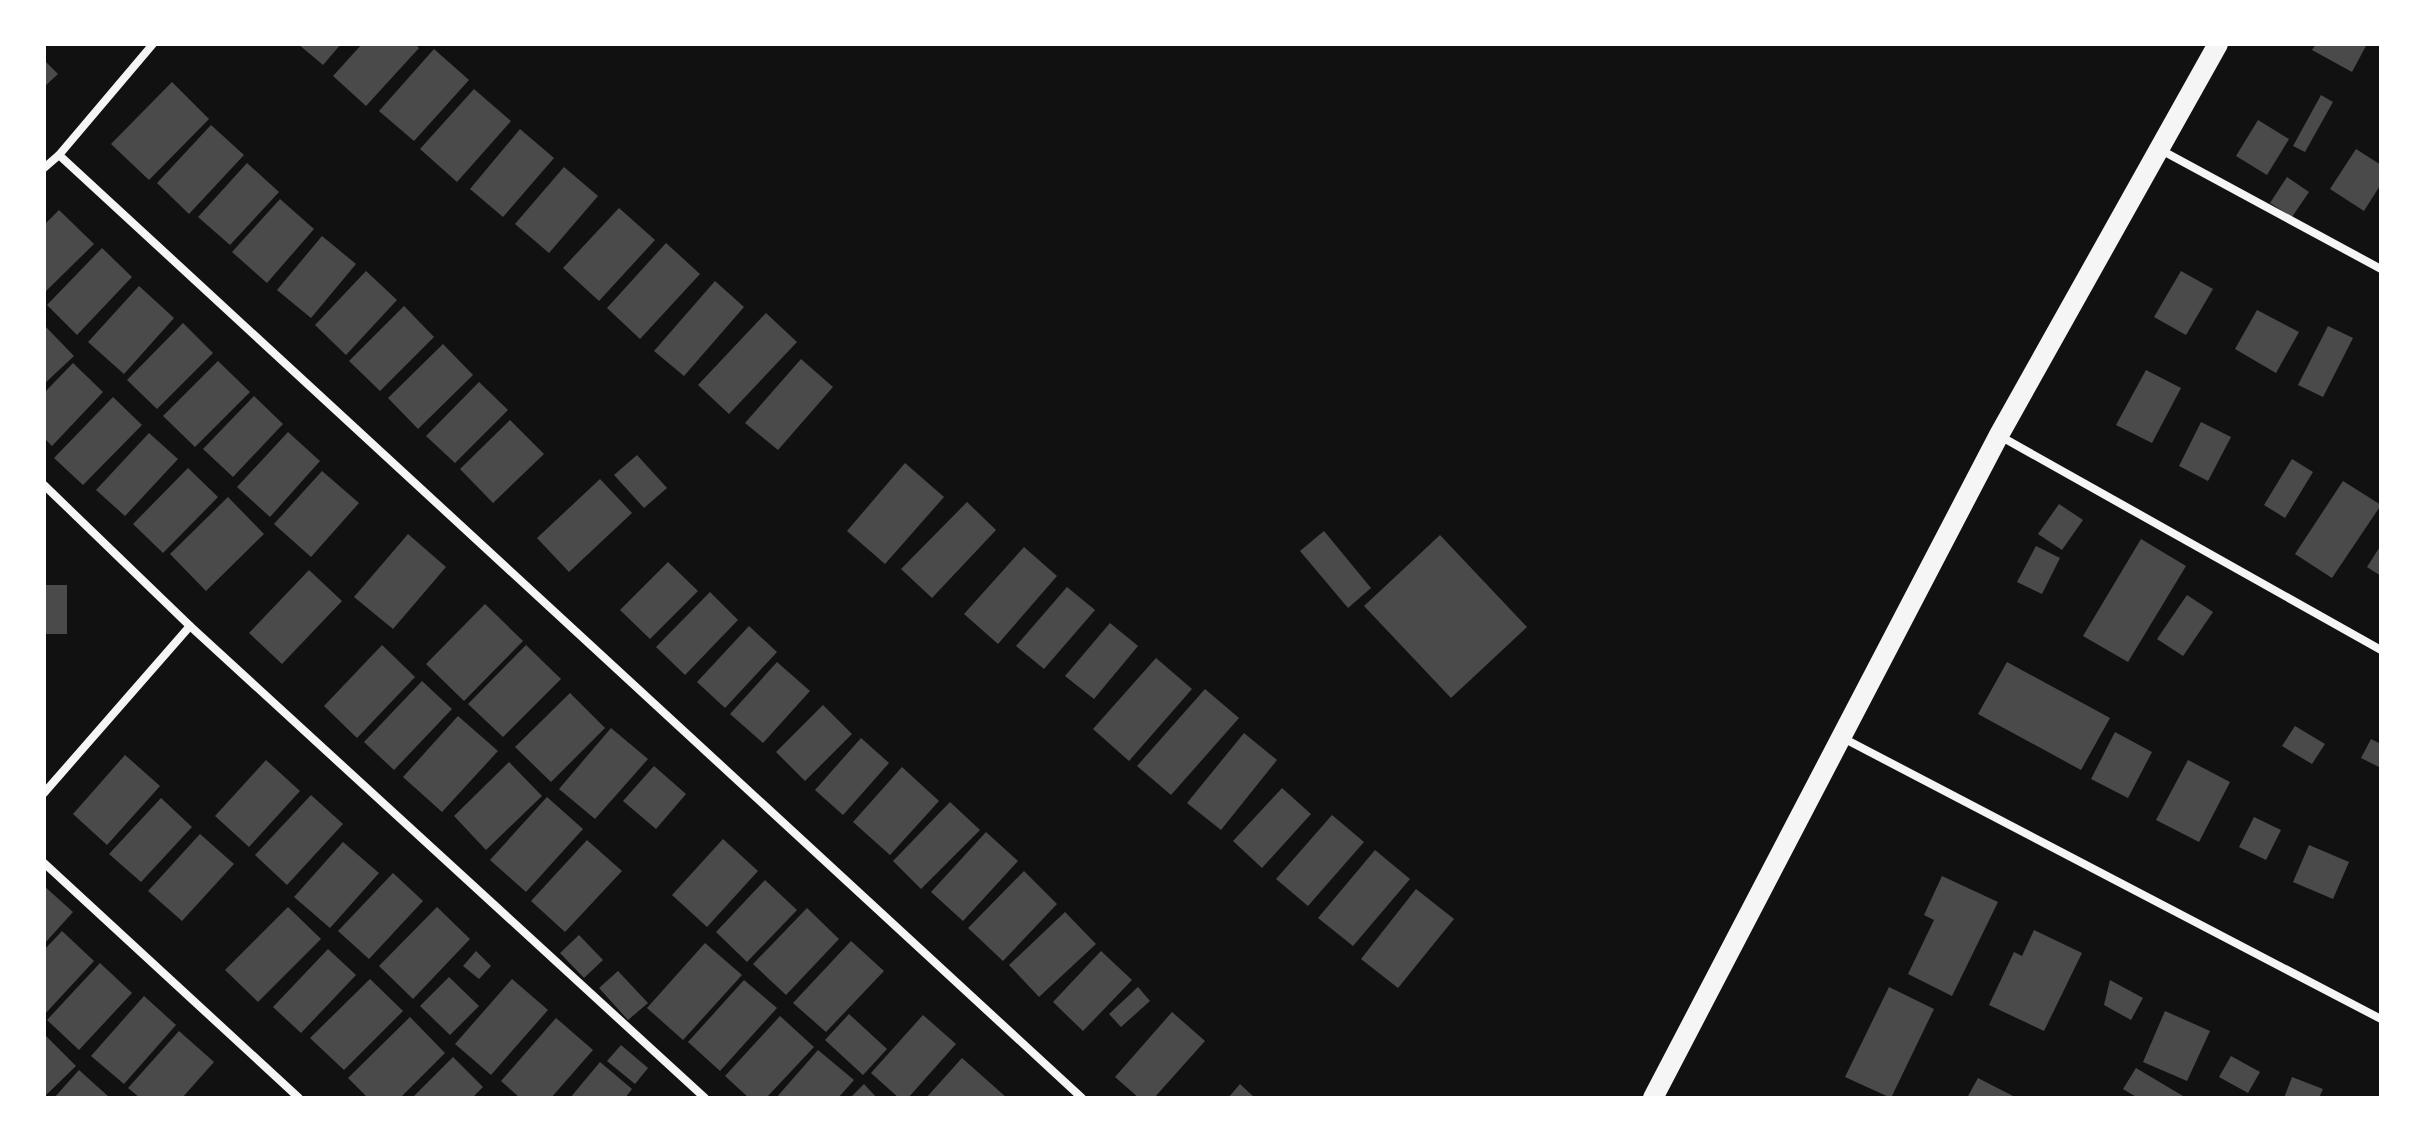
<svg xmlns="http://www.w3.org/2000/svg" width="2425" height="1142" viewBox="0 0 2425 1142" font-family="Helvetica,sans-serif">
  <rect width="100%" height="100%" fill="#111"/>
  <!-- building -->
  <g fill="#4a4a4a">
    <path d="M 298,44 L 341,44 L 323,65 Z"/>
    <path d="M 362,44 L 415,44 L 419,48 L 366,106 L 333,76 Z"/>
    <path d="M 2316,44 L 2367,44 L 2352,72 L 2312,50 Z"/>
    <path d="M 434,49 L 469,80 L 414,141 L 379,111 Z"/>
    <path d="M 44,60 L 58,74 L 44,87 Z"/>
    <path d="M 172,82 L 209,119 L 149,180 L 111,144 Z"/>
    <path d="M 474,89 L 511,121 L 457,182 L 420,149 Z"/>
    <path d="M 2321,95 L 2333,102 L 2305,152 L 2293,146 Z"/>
    <path d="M 2258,120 L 2289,139 L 2267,175 L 2236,156 Z"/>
    <path d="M 211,125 L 244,155 L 189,214 L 157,183 Z"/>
    <path d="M 520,129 L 554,158 L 503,217 L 470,189 Z"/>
    <path d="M 2356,149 L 2381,165 L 2381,184 L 2364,211 L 2330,189 Z"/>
    <path d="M 247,163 L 279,192 L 230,245 L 198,217 Z"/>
    <path d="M 564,167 L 598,196 L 549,253 L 515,224 Z"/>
    <path d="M 2287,177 L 2309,192 L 2292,217 L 2270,203 Z"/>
    <path d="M 280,199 L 314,229 L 267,283 L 232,252 Z"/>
    <path d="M 619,208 L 655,240 L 599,301 L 563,268 Z"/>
    <path d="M 59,210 L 94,244 L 44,293 L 44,225 Z"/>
    <path d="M 322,236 L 356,264 L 311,318 L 277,290 Z"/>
    <path d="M 666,243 L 700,274 L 640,339 L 607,308 Z"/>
    <path d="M 102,248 L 132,277 L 77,335 L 47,305 Z"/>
    <path d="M 366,271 L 397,300 L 346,355 L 315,325 Z"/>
    <path d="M 2181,271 L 2213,289 L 2186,335 L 2154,317 Z"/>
    <path d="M 715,281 L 744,307 L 684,376 L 654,351 Z"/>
    <path d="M 139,286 L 174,318 L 124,374 L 88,342 Z"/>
    <path d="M 404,306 L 434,337 L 380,391 L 349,361 Z"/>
    <path d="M 2257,310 L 2299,332 L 2276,373 L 2235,349 Z"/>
    <path d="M 766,313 L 797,342 L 729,414 L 698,385 Z"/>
    <path d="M 183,323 L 213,353 L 157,409 L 127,380 Z"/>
    <path d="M 44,325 L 74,356 L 44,384 Z"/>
    <path d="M 2328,326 L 2353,338 L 2323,397 L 2298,385 Z"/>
    <path d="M 443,344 L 473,375 L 418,429 L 388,398 Z"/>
    <path d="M 801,359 L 833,387 L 778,450 L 745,423 Z"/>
    <path d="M 218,361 L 250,392 L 195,447 L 163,416 Z"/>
    <path d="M 73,363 L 103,392 L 52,446 L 44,438 L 44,393 Z"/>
    <path d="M 2146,370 L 2181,388 L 2152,443 L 2116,425 Z"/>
    <path d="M 479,382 L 508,410 L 455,463 L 426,436 Z"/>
    <path d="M 254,396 L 283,424 L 233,477 L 203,449 Z"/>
    <path d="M 113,397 L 142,425 L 83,485 L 54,458 Z"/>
    <path d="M 510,420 L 544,454 L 493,503 L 460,469 Z"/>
    <path d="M 2201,422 L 2231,437 L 2208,481 L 2179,466 Z"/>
    <path d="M 288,432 L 320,461 L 270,517 L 237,487 Z"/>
    <path d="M 149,433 L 178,459 L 125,516 L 96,490 Z"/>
    <path d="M 637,455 L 667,488 L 644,508 L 614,475 Z"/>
    <path d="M 2292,459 L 2313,472 L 2285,518 L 2264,505 Z"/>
    <path d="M 905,463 L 944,497 L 885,564 L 847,531 Z"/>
    <path d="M 188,468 L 218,497 L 163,553 L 133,524 Z"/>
    <path d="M 322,471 L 359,503 L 311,557 L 274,524 Z"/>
    <path d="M 600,479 L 632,513 L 569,572 L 537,538 Z"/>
    <path d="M 2343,481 L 2381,505 L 2332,578 L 2295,554 Z"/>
    <path d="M 228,497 L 264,534 L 206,591 L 170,554 Z"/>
    <path d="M 967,502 L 996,530 L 932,598 L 901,569 Z"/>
    <path d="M 2059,504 L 2083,520 L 2062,550 L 2038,534 Z"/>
    <path d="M 1324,531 L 1371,588 L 1348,608 L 1300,551 Z"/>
    <path d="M 408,534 L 446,567 L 393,629 L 354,597 Z"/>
    <path d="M 1440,535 L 1527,627 L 1451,698 L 1364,606 Z"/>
    <path d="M 2141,539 L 2186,566 L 2128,662 L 2083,636 Z"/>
    <path d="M 2381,545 L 2381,576 L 2367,567 Z"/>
    <path d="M 2036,546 L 2060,558 L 2042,594 L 2017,582 Z"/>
    <path d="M 1024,547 L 1057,576 L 998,644 L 964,614 Z"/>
    <path d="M 668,562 L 698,591 L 650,639 L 620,610 Z"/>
    <path d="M 309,570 L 342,601 L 282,664 L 249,633 Z"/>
    <rect x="44" y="585" width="23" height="49"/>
    <path d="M 1067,587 L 1095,610 L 1044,669 L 1016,646 Z"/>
    <path d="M 710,592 L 738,620 L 685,675 L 656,647 Z"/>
    <path d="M 2187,595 L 2213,612 L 2183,656 L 2157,639 Z"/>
    <path d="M 485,604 L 523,641 L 464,701 L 426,664 Z"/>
    <path d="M 1110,623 L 1138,646 L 1094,699 L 1065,676 Z"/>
    <path d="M 749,626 L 777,652 L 725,708 L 697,682 Z"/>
    <path d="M 382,645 L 415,677 L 357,738 L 324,706 Z"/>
    <path d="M 526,645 L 561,679 L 503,737 L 468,704 Z"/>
    <path d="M 1156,658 L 1192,689 L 1129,761 L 1093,729 Z"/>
    <path d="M 777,662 L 810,691 L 763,743 L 730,714 Z"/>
    <path d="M 2007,662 L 2110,718 L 2081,770 L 1978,714 Z"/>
    <path d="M 422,681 L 452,709 L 394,770 L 364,742 Z"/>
    <path d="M 1205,689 L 1239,718 L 1171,795 L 1137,766 Z"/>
    <path d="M 570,693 L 605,728 L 551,782 L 515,747 Z"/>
    <path d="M 823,705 L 852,734 L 805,781 L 776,752 Z"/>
    <path d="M 458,716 L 498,751 L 442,812 L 403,777 Z"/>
    <path d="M 2295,726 L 2325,744 L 2312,764 L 2282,746 Z"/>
    <path d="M 611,728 L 648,759 L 595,819 L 559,789 Z"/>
    <path d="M 2115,732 L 2152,752 L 2128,798 L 2091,779 Z"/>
    <path d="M 1244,733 L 1277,760 L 1221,830 L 1187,803 Z"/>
    <path d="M 861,738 L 889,763 L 843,815 L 815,790 Z"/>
    <path d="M 2371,739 L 2381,744 L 2381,768 L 2361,758 Z"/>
    <path d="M 125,755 L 160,786 L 107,845 L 73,814 Z"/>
    <path d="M 266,760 L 300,791 L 249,847 L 215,816 Z"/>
    <path d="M 2188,760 L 2230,782 L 2199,842 L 2156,820 Z"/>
    <path d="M 509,762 L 542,796 L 486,850 L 454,816 Z"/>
    <path d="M 654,766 L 686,794 L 656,829 L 623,801 Z"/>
    <path d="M 902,767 L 939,801 L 890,855 L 853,822 Z"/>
    <path d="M 1282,788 L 1311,814 L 1262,868 L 1233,841 Z"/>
    <path d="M 311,795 L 343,824 L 287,885 L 255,855 Z"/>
    <path d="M 547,797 L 583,829 L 526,892 L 490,860 Z"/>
    <path d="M 161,798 L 192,827 L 141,882 L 109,854 Z"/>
    <path d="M 950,802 L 980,830 L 921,889 L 893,861 Z"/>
    <path d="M 1332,815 L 1364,842 L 1308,906 L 1276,879 Z"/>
    <path d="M 2254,817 L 2281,830 L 2266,860 L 2239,847 Z"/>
    <path d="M 986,832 L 1018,861 L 963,921 L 931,892 Z"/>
    <path d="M 200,834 L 234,864 L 182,921 L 148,891 Z"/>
    <path d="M 723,839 L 758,871 L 707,927 L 672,895 Z"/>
    <path d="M 587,840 L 622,871 L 565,932 L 531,901 Z"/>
    <path d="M 343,842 L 379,873 L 330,928 L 294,897 Z"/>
    <path d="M 2309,845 L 2349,862 L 2333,899 L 2293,882 Z"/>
    <path d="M 1375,850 L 1410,879 L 1353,946 L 1318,918 Z"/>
    <path d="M 1024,871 L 1057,904 L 1003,961 L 968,928 Z"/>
    <path d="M 393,873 L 423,901 L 369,959 L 338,931 Z"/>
    <path d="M 1942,876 L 1998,902 L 1952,996 L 1908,974 L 1934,920 L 1924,915 Z"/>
    <path d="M 765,880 L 797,910 L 747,962 L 716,932 Z"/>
    <path d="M 44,886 L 73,912 L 44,944 Z"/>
    <path d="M 1416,889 L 1454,919 L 1398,988 L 1361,959 Z"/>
    <path d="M 288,907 L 321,939 L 258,1002 L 225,970 Z"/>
    <path d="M 437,907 L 470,939 L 413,999 L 379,966 Z"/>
    <path d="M 807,908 L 839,939 L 786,995 L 753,964 Z"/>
    <path d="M 1065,912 L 1096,944 L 1039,997 L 1009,965 Z"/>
    <path d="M 2034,930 L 2082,953 L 2044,1031 L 1989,1005 L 2014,952 L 2022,956 Z"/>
    <path d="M 62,931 L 94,961 L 44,1015 L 44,950 Z"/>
    <path d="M 579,935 L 603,960 L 584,978 L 560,953 Z"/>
    <path d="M 851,941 L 884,971 L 826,1032 L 793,1003 Z"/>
    <path d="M 705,943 L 742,975 L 683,1040 L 647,1008 Z"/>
    <path d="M 328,949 L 356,975 L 301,1033 L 273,1007 Z"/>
    <path d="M 476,951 L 491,966 L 479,979 L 463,966 Z"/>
    <path d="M 1101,951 L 1132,980 L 1083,1031 L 1053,1002 Z"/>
    <path d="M 100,963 L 132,993 L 79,1050 L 47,1020 Z"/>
    <path d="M 618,971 L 648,1003 L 628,1020 L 599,988 Z"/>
    <path d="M 449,977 L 479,1006 L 450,1035 L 420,1006 Z"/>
    <path d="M 370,979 L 403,1011 L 344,1070 L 310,1038 Z"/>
    <path d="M 512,979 L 548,1010 L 491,1075 L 455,1044 Z"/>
    <path d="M 744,980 L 777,1008 L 720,1071 L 688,1042 Z"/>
    <path d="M 2110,980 L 2143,998 L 2131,1020 L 2104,1005 Z"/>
    <path d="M 1138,987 L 1150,1001 L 1121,1027 L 1109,1014 Z"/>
    <path d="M 1889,987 L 1934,1009 L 1891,1098 L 1845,1077 Z"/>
    <path d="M 144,996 L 176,1025 L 124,1084 L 91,1056 Z"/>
    <path d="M 2165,1011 L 2210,1031 L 2187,1081 L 2143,1062 Z"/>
    <path d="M 1172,1012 L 1205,1041 L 1154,1098 L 1139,1098 L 1115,1077 Z"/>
    <path d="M 849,1014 L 887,1049 L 863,1075 L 825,1040 Z"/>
    <path d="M 923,1015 L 956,1044 L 908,1098 L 899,1098 L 871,1073 Z"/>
    <path d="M 780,1016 L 814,1047 L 766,1098 L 749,1098 L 725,1076 Z"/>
    <path d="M 410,1017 L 445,1053 L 400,1098 L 368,1098 L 348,1078 Z"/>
    <path d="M 556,1018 L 593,1050 L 551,1098 L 520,1098 L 501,1081 Z"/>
    <path d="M 179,1031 L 214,1062 L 182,1098 L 140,1098 L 128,1088 Z"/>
    <path d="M 46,1036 L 76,1066 L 44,1097 L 44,1038 Z"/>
    <path d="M 621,1045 L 648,1068 L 635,1084 L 607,1061 Z"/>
    <path d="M 818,1050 L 854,1080 L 838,1098 L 776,1098 Z"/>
    <path d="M 2231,1056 L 2260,1072 L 2248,1093 L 2219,1077 Z"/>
    <path d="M 453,1057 L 483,1087 L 472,1098 L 412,1098 Z"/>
    <path d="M 962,1058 L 1007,1098 L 926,1098 Z"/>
    <path d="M 600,1062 L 632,1089 L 625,1098 L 570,1098 Z"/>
    <path d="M 2136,1068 L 2183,1096 L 2181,1098 L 2138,1098 L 2123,1089 Z"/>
    <path d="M 79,1070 L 110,1098 L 54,1098 Z"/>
    <path d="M 2292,1077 L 2323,1089 L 2319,1098 L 2284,1098 Z"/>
    <path d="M 1978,1078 L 2013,1096 L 2012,1098 L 1967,1098 Z"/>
    <path d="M 864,1084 L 877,1098 L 850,1098 Z"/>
    <path d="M 1240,1084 L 1255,1098 L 1228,1098 Z"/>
  </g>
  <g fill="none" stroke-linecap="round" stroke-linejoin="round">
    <!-- minor -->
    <g stroke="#f5f5f5" stroke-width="8">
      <path d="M 2161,150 L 2381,269"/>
      <path d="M 59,155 L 1082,1098"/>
      <path d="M 44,168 L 59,155 L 153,44"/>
      <path d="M 2000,436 L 2381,650"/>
      <path d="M 44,485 L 190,626 L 705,1098"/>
      <path d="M 1843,738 L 2381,1019"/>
      <path d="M 44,793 L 190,626"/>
      <path d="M 44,863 L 299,1098"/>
    </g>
    <!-- primary -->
    <path stroke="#f5f5f5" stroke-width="20" d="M 1653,1098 L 1999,435 L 2218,44"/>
  </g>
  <!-- border -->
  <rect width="2425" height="1142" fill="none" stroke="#ffffff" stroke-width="92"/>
</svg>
